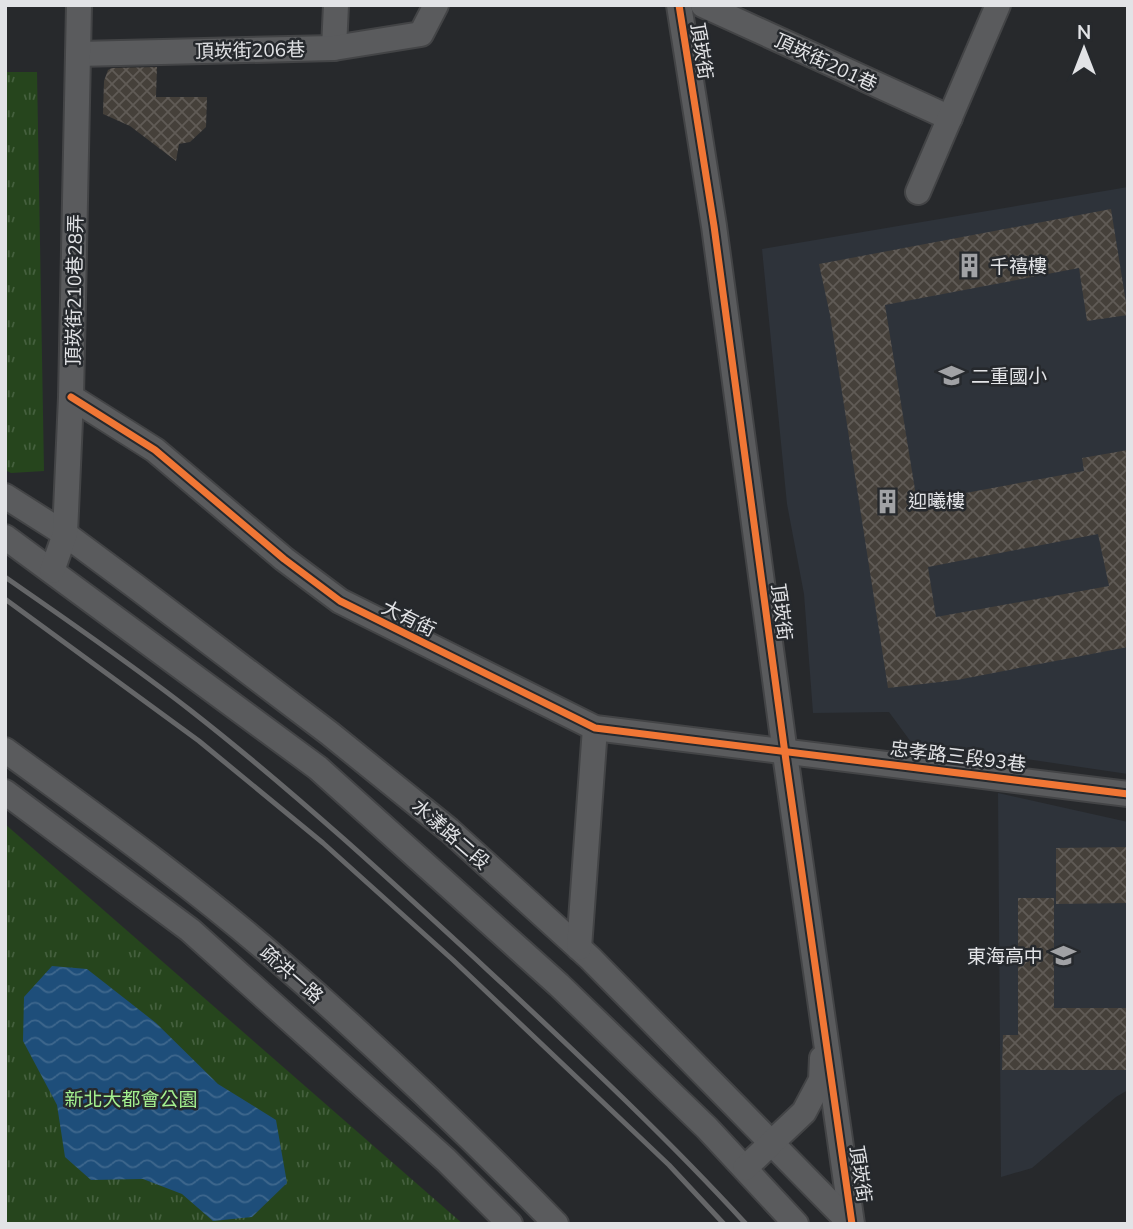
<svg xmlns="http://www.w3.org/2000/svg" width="1133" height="1229" viewBox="0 0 1133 1229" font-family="'Nunito Sans','Noto Sans TC',sans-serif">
  <defs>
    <pattern id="grass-tufts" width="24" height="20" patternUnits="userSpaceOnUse" patternTransform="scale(1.75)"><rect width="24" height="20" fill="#26451d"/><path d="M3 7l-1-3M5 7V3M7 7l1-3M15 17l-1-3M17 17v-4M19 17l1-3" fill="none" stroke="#45603e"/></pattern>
    <pattern id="water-waves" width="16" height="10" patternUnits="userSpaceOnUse" patternTransform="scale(1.75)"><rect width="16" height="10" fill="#1e4e7a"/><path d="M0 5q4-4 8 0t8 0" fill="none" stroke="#3e678d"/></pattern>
    <pattern id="building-cross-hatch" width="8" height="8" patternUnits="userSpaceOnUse" patternTransform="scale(1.75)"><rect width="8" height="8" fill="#45403a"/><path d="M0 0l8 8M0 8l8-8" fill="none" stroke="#605b56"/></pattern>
  </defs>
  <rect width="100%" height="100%" fill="#27292c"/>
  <!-- built -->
  <g fill="#2e333a">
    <path d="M 1128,187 L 1128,774 L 911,742 L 889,712 L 813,713 L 804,594 L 787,504 L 762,249 Z"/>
    <path d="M 998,793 L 1128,822 L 1128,1090 L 1116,1097 L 1032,1168 L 1001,1177 Z"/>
  </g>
  <!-- grass -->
  <g fill="url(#grass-tufts)">
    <path d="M 5,72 L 37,72 L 44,471 L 11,473 L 5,470 Z"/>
    <path d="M 5,824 L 463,1224 L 5,1224 Z"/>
  </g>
  <!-- water -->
  <path fill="url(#water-waves)" d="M 52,966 L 87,969 L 156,1023 L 218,1084 L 276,1120 L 287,1183 L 252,1217 L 213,1221 L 182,1194 L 143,1179 L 91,1180 L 65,1157 L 57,1105 L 23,1041 L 24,997 Z"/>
  <!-- building -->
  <g fill="url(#building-cross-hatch)" fill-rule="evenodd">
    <path d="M 157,67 L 156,97 L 207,97 L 206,127 L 190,142 L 179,144 L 176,161 L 130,126 L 103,114 L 104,81 L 108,70 L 112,68 Z"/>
    <path d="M 1111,209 L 1128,315 L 1087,321 L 1079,268 L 885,305 L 917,502 L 1084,471 L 1082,458 L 1128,450 L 1128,647 L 957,680 L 888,688 L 830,315 L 819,264 ZM 1098,534 L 1109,586 L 936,617 L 928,567 Z"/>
    <path d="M 1128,847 L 1128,903 L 1056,904 L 1056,848 Z"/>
    <path d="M 1018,898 L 1054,898 L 1054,1008 L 1128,1008 L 1128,1070 L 1002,1070 L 1003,1035 L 1018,1035 Z"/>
  </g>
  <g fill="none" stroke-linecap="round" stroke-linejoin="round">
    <defs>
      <g id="minor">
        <path d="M 679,5 L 714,226 L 786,761 L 852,1224"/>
        <path d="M 703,5 L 950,118"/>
        <path d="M 334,48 L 336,5"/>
        <path d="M 78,54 L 334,48 L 421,34 L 436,5"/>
        <path d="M 918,192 L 998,5"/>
        <path d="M 71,397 L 155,450 L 284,559 L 340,601 L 595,728 L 1128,794"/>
        <path d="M 5,496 L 65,534 L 135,586 L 329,733 L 449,830 L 590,958 L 851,1224"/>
        <path d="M 5,537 L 318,768 L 559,985 L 707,1128 L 796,1224"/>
        <path d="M 52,571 L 65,534 L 71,397 L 79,5"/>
        <path d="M 5,750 C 98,818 192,885 279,961 C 375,1045 467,1133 556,1224"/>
        <path d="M 5,792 L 190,930 L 446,1160 L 510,1224"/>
        <path d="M 579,948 L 595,728"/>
        <path d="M 745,1168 L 804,1112 L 821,1080 L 822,1058"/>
      </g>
    </defs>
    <!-- minor casing -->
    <use href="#minor" stroke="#434446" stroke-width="28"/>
    <!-- minor -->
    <use href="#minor" stroke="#5a5b5d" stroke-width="24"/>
    <!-- rail -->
    <g stroke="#656668" stroke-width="5">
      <path d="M 5,577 C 67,620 130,663 190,710 C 300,796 402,891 505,986 C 587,1063 670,1141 746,1224"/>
      <path d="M 5,599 L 199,741 L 323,843 L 453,960 L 669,1165 L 724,1224"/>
    </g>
    <defs>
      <g id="cycleway">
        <path d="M 679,5 L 714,226 L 786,761 L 852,1224"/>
        <path d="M 71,397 L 155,450 L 284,559 L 340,601 L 595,728 L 1128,794"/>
      </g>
    </defs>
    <!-- cycleway casing -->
    <use href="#cycleway" stroke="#26292d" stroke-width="11"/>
    <!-- cycleway -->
    <use href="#cycleway" stroke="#f07635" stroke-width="7"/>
  </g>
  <!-- icons -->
  <defs>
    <symbol id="building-bare" viewBox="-9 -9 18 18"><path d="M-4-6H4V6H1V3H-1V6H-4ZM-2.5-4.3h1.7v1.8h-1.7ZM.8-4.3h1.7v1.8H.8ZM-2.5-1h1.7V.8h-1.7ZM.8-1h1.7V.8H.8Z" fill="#a1a2a5" stroke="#26292d" stroke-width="2.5" paint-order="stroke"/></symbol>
    <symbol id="school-bare" viewBox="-9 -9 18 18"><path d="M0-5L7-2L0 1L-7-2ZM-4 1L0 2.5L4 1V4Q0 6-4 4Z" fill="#a1a2a5" stroke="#26292d" stroke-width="2.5" paint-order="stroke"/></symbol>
  </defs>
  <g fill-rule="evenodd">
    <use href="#building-bare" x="952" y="248" width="35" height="35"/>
    <use href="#school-bare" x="934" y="358" width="35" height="35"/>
    <use href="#building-bare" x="870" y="484" width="35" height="35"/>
    <use href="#school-bare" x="1046" y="938" width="35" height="35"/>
  </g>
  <g text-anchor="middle" stroke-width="5" stroke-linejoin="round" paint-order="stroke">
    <!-- street labels -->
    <g font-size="19" fill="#e2e3e6" stroke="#26292d">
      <text transform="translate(250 50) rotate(-1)" y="7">頂崁街206巷</text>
      <text transform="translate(702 51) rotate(81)" y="7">頂崁街</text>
      <text transform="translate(826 62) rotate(25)" y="7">頂崁街201巷</text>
      <text transform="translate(74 290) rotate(-89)" y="7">頂崁街210巷28弄</text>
      <text transform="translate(782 612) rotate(83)" y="7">頂崁街</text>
      <text transform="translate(409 618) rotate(26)" y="7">大有街</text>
      <text transform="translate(958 756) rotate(7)" y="7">忠孝路三段93巷</text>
      <text transform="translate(451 834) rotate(41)" y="7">水漾路二段</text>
      <text transform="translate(292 974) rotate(41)" y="7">疏洪一路</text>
      <text transform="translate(861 1174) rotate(82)" y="7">頂崁街</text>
    </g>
    <!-- poi labels -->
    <g font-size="19" fill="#e2e3e6" stroke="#26292d" text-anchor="start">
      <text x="990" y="273">千禧樓</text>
      <text x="971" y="383">二重國小</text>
      <text x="908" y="508">迎曦樓</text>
      <text x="1043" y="963" text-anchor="end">東海高中</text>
    </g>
    <!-- park labels -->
    <g font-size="19" fill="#a4f18f" stroke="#26292d">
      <text x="131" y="1106">新北大都會公園</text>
    </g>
  </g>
  <!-- border -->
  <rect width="1133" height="1229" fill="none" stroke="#e2e3e6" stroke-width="14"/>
  <!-- north arrow -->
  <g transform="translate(1084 49)" stroke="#26292d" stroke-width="5" paint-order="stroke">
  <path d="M0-5L12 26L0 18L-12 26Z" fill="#e2e3e6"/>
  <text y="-10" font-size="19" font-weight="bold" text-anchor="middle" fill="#e2e3e6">N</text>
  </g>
</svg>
